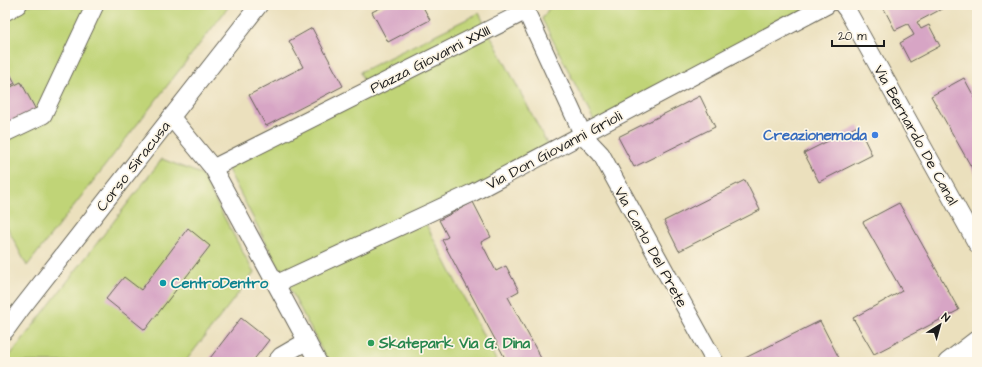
<svg xmlns="http://www.w3.org/2000/svg" width="982" height="367" viewBox="0 0 982 367" font-family="'Architects Daughter',sans-serif">
  <rect width="100%" height="100%" fill="#fcf5e5"/>
  <filter id="ink" filterUnits="userSpaceOnUse"><feTurbulence type="fractalNoise" baseFrequency=".025" numOctaves="2"/><feDisplacementMap in="SourceGraphic" scale="8" xChannelSelector="R" yChannelSelector="G"/><feConvolveMatrix kernelMatrix="1 2 1 2 8 2 1 2 1" color-interpolation-filters="sRGB"/></filter>
  <filter id="wash" filterUnits="userSpaceOnUse"><feTurbulence type="fractalNoise" baseFrequency=".012" numOctaves="4" result="noise"/><feDisplacementMap in="SourceGraphic" scale="16" xChannelSelector="R" yChannelSelector="G"/><feGaussianBlur stdDeviation="0.9" result="paint"/><feColorMatrix in="noise" values="0 0 0 0 0 0 0 0 0 0 0 0 0 0 0 0 0 1.4 0 .05"/><feComposite in="paint" operator="in"/></filter>
  <g filter="url(#wash)">
    <rect width="100%" height="100%" fill="#ebe0bd"/>
    <!-- green -->
    <g fill="#c0d477" stroke="#6e784a">
      <path d="M 5,5 L 230,5 L 27,266 L 5,223 Z"/>
      <path d="M 551,5 L 827,5 L 597,127 L 542,19 Z"/>
      <path d="M 479,13 L 551,151 L 426,224 L 497,362 L 328,362 L 222,158 L 365,85 L 360,72 Z"/>
      <path d="M 162,159 L 201,174 L 254,273 L 185,362 L 5,362 Z"/>
    </g>
    <g id="blocks">
      <!-- building -->
      <g fill="#d7a5c5">
        <path d="M 386,5 L 422,5 L 430,20 L 388,42 L 372,12 Z"/>
        <path d="M 882,5 L 949,5 L 917,22 L 921,29 L 929,25 L 940,46 L 910,62 L 900,43 L 914,35 L 908,24 L 895,30 Z"/>
        <path d="M 312,28 L 343,86 L 266,126 L 249,95 L 303,67 L 289,41 Z"/>
        <path d="M 5,64 L 15,83 L 5,89 Z"/>
        <path d="M 964,78 L 977,102 L 977,177 L 931,96 Z"/>
        <path d="M 21,82 L 36,110 L 6,125 L 5,123 L 5,90 Z"/>
        <path d="M 700,96 L 715,127 L 634,167 L 618,137 Z"/>
        <path d="M 858,126 L 872,155 L 819,182 L 804,153 Z"/>
        <path d="M 745,180 L 760,210 L 679,251 L 664,221 Z"/>
        <path d="M 473,202 L 491,237 L 481,242 L 496,271 L 506,266 L 519,291 L 508,297 L 543,362 L 507,362 L 442,240 L 448,237 L 439,220 Z"/>
        <path d="M 899,203 L 959,310 L 874,354 L 853,318 L 902,291 L 863,222 Z"/>
        <path d="M 188,228 L 210,246 L 145,330 L 106,299 L 124,277 L 141,290 Z"/>
        <path d="M 241,318 L 269,340 L 252,362 L 207,362 Z"/>
        <path d="M 820,321 L 839,358 L 832,362 L 737,362 Z"/>
      </g>
    </g>
  </g>
  <g filter="url(#ink)">
    <use href="#blocks" fill-opacity="0" stroke="#646154" stroke-width="1"/>
    <g fill="none" stroke-linecap="round" stroke-linejoin="round">
      <defs>
        <g id="minor">
          <path d="M 843,5 L 847,10 L 977,244"/>
          <path d="M 5,12 L 18,5"/>
          <path d="M 171,117 L 213,168 L 318,362"/>
          <path d="M 5,133 L 43,115 L 95,5"/>
          <path d="M 213,168 L 526,11 L 583,135 L 601,154 L 715,362"/>
          <path d="M 276,284 L 472,193 L 827,5"/>
          <path d="M 5,331 L 21,309 L 259,5"/>
          <path d="M 276,362 L 281,356 L 307,341"/>
          <path d="M 947,362 L 977,339"/>
          <path d="M 955,362 L 977,357"/>
        </g>
      </defs>
      <!-- minor casing -->
      <use href="#minor" stroke="#646154" stroke-width="19"/>
      <!-- minor -->
      <use href="#minor" stroke="#fff" stroke-width="17"/>
    </g>
  </g>
  <!-- markers -->
  <circle fill="#3f7fe0" stroke="#fcf5e5" stroke-width="1.5" cx="875" cy="135" r="4"/>
  <circle fill="#0f9aa8" stroke="#fcf5e5" stroke-width="1.5" cx="163" cy="283" r="4"/>
  <circle fill="#2e9e5b" stroke="#fcf5e5" stroke-width="1.5" cx="371" cy="343" r="4"/>
  <g text-anchor="middle" stroke-width="3.5" stroke-linejoin="round" paint-order="stroke">
    <!-- street labels -->
    <g font-size="15" fill="#1c1c1c" stroke="#fcf5e5">
      <text transform="translate(430 59) rotate(-27)" y="5">Piazza Giovanni XXIII</text>
      <text transform="translate(916 135) rotate(61)" y="5">Via Bernardo De Canal</text>
      <text transform="translate(554 150) rotate(-28)" y="5">Via Don Giovanni Grioli</text>
      <text transform="translate(133 166) rotate(-52)" y="5">Corso Siracusa</text>
      <text transform="translate(651 247) rotate(61)" y="5">Via Carlo Del Prete</text>
    </g>
    <!-- shop labels -->
    <g font-size="15" font-weight="bold" fill="#366cbe" stroke="#fcf5e5" text-anchor="end">
      <text x="867" y="140">Creazionemoda</text>
    </g>
    <!-- culture labels -->
    <g font-size="15" font-weight="bold" fill="#0d838f" stroke="#fcf5e5" text-anchor="start">
      <text x="171" y="288">CentroDentro</text>
    </g>
    <!-- leisure labels -->
    <g font-size="15" font-weight="bold" fill="#27864d" stroke="#fcf5e5" text-anchor="start">
      <text x="379" y="348">Skatepark Via G. Dina</text>
    </g>
  </g>
  <!-- margin -->
  <rect width="982" height="367" fill="none" stroke="#fcf5e5" stroke-width="20"/>
  <!-- north arrow -->
  <g transform="translate(940 325) rotate(37)" stroke="#fcf5e5" stroke-width="3" paint-order="stroke">
  <path d="M0-3L7 15L0 10L-7 15Z" fill="#1c1c1c"/>
  <text y="-6" font-size="11" font-weight="bold" text-anchor="middle" fill="#1c1c1c">N</text>
  </g>
  <!-- scale -->
  <path d="M832 40v6h52v-6" fill="none" stroke="#1c1c1c" stroke-width="2"/>
  <text x="838" y="40" font-size="12" fill="#1c1c1c" stroke="#fcf5e5" stroke-width="3" paint-order="stroke">20 m</text>
</svg>
